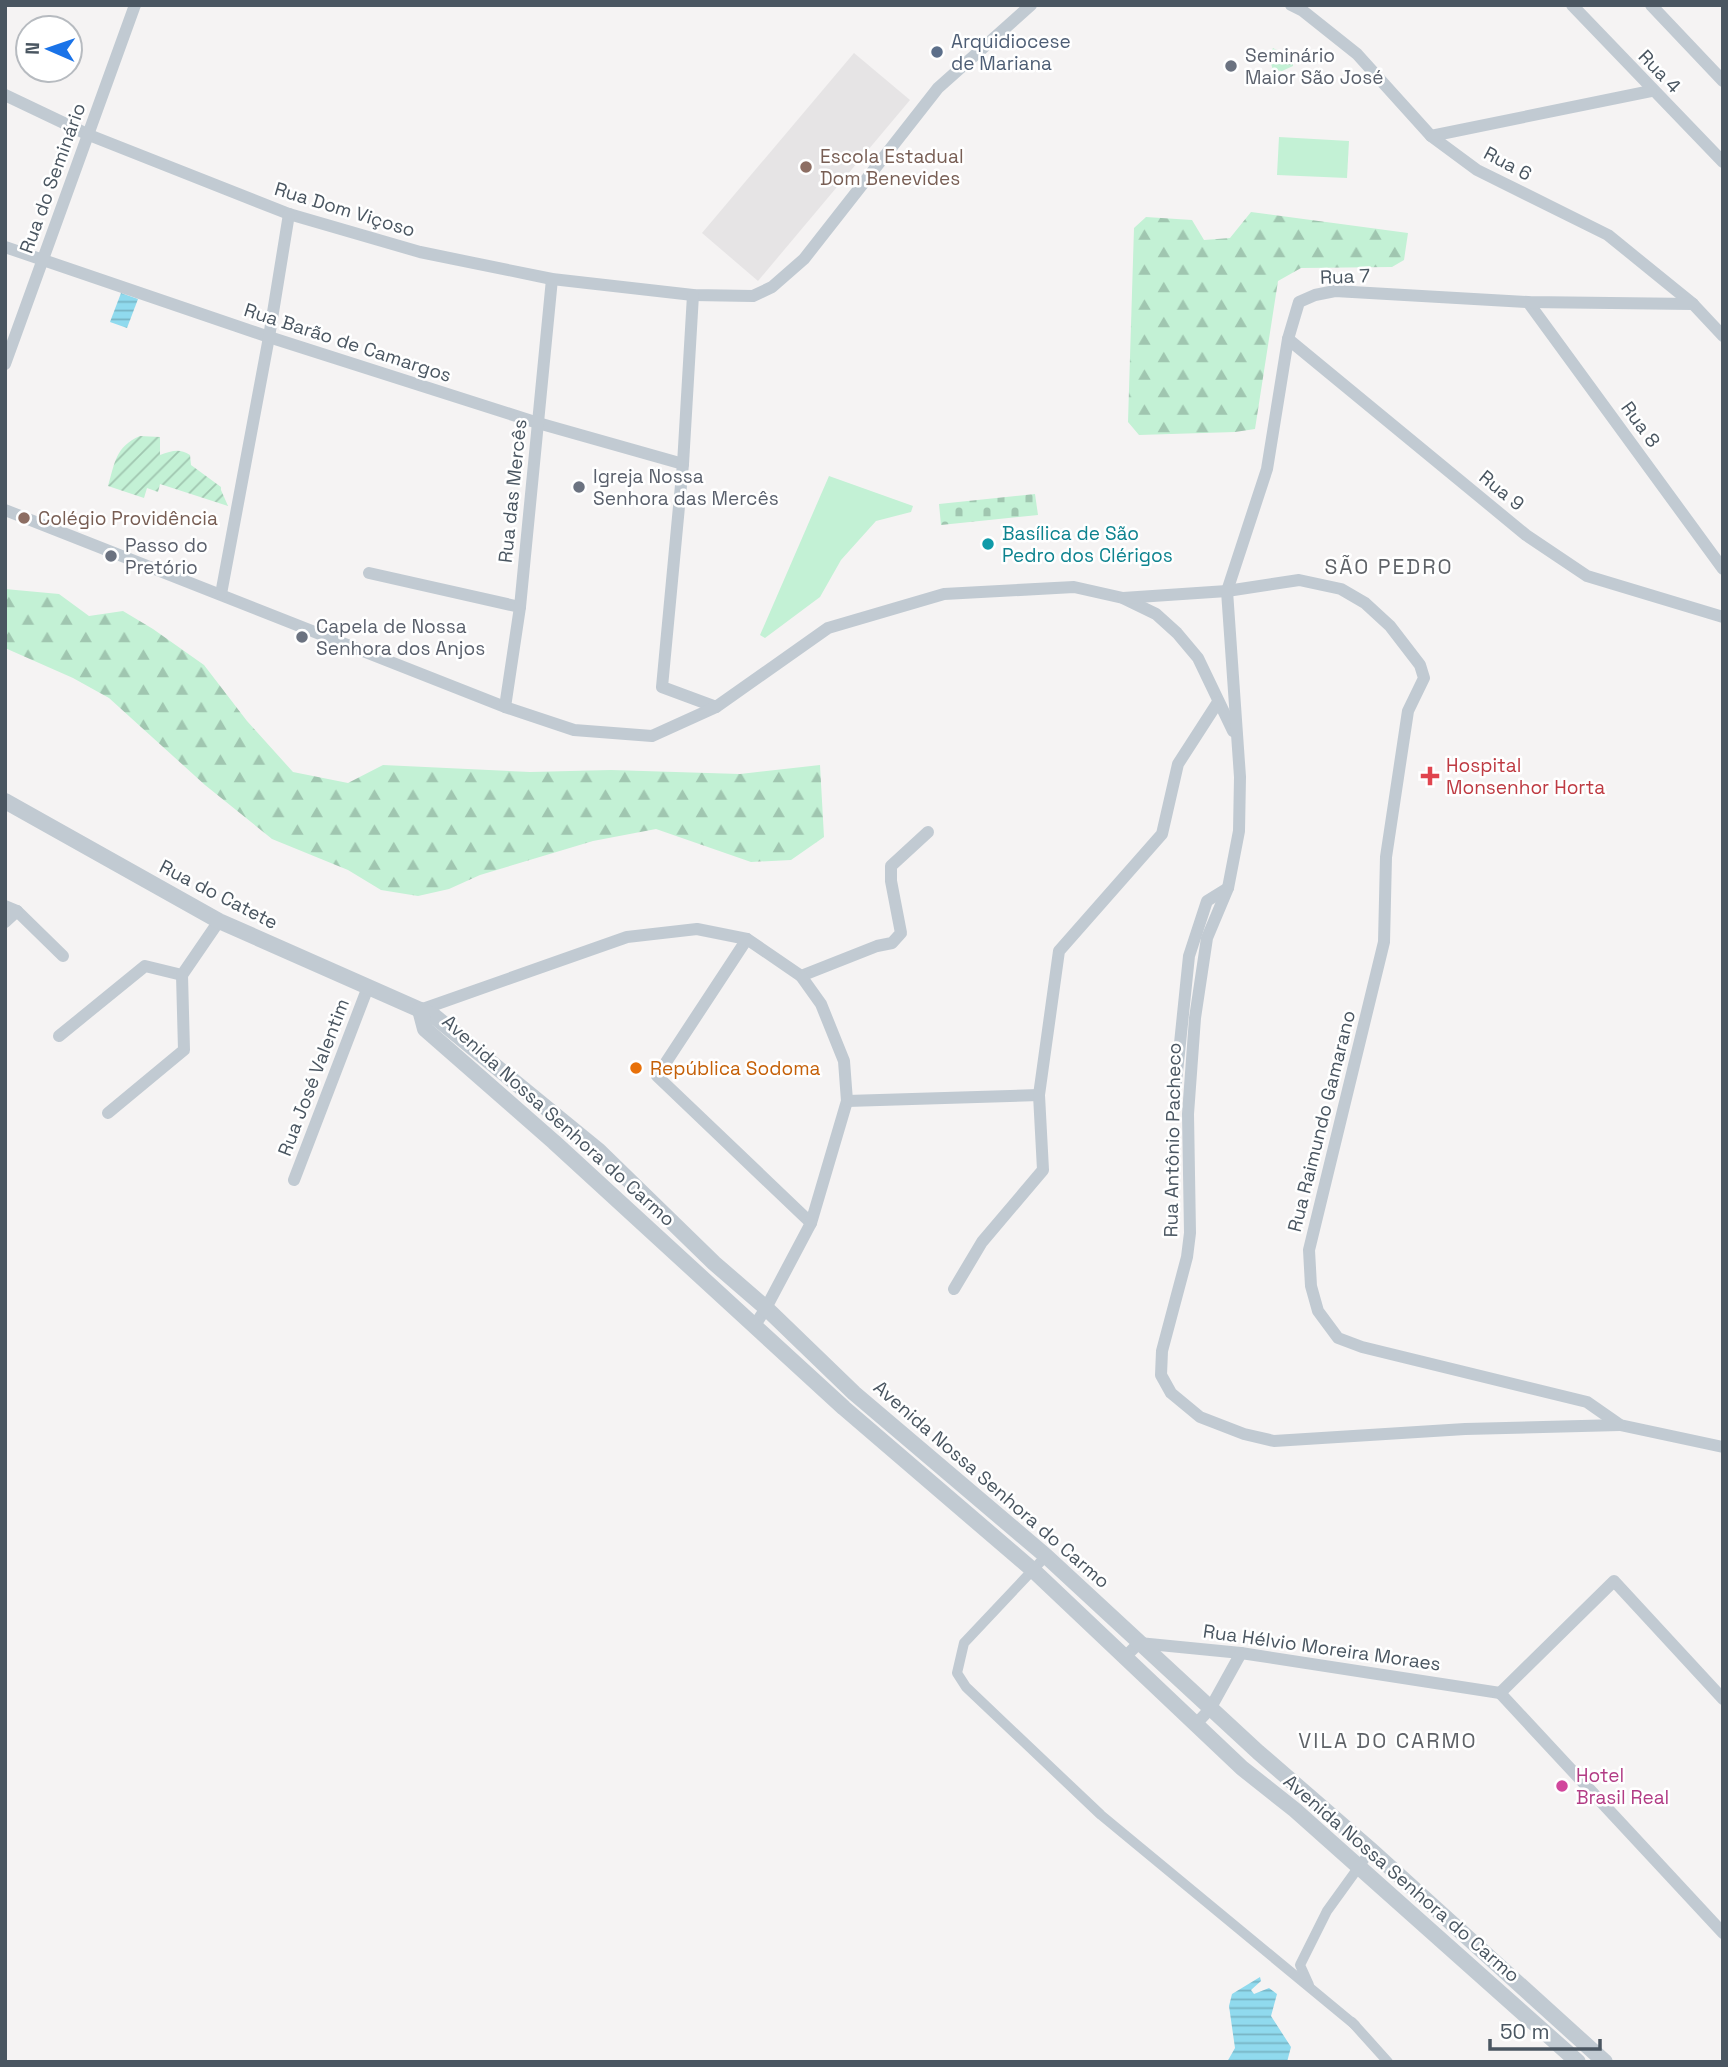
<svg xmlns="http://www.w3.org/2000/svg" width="1728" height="2067" viewBox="0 0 1728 2067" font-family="'Space Grotesk',sans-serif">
  <defs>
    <pattern id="grass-tufts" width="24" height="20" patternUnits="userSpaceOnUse" patternTransform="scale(1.75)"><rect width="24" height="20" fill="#c3f1d5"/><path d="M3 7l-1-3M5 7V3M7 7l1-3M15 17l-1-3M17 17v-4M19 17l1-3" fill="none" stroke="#a0c6b0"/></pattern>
    <pattern id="forest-firs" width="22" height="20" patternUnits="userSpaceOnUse" patternTransform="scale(1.75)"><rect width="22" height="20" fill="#c3f1d5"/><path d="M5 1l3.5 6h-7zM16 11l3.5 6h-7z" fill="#a0c6b0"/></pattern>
    <pattern id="cemetery-stones" width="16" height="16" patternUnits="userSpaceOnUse" patternTransform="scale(1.75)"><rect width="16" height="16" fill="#c3f1d5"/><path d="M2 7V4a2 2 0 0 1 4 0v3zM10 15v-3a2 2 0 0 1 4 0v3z" fill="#a0c6b0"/></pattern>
    <pattern id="garden-furrows" width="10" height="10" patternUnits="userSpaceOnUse" patternTransform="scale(1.75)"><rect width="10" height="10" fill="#c3f1d5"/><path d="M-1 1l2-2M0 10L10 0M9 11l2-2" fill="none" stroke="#a0c6b0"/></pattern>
    <pattern id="water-rules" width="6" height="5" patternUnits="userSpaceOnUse" patternTransform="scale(1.75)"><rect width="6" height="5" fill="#90daee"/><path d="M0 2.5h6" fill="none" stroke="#78b4c4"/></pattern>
  </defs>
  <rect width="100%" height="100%" fill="#f5f3f3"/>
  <!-- education -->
  <path fill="#e6e4e5" d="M 854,53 L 910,100 L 758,281 L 702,233 Z"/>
  <!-- grass -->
  <path fill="url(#grass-tufts)" d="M 1273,48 L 1293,59 L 1293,66 L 1282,71 L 1273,70 L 1269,57 Z"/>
  <!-- forest -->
  <g fill="url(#forest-firs)">
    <path d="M 1251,212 L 1408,233 L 1404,260 L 1392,267 L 1301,268 L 1278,281 L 1255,429 L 1235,432 L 1139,435 L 1128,422 L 1134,228 L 1146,217 L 1192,220 L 1204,240 L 1230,238 Z"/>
    <path d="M 5,589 L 59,594 L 89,616 L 123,611 L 153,629 L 204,665 L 247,721 L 293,772 L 348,783 L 383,765 L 530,772 L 611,770 L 740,774 L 820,765 L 824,837 L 791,860 L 751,862 L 656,829 L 593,841 L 480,875 L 449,889 L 418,896 L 381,890 L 348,870 L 272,839 L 205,785 L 109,698 L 73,678 L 5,648 Z"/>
  </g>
  <!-- cemetery -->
  <path fill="url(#cemetery-stones)" d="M 1035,494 L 1038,515 L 941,525 L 939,504 Z"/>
  <!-- park -->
  <g fill="#c3f1d5">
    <path d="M 1279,137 L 1349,141 L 1347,178 L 1277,175 Z"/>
    <path d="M 829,476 L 913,506 L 911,512 L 876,521 L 841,560 L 820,597 L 765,638 L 760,635 Z"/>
  </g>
  <!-- garden -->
  <path fill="url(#garden-furrows)" d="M 140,436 L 160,437 L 160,455 C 172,451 179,448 190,455 L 191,465 L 221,487 L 221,490 L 228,506 L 160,484 L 158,492 L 147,488 L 144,498 L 108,486 C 115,463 115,447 140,436 Z"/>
  <!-- water -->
  <g fill="url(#water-rules)">
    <path d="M 121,293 L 138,299 L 127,328 L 110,322 Z"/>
    <path d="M 1260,1977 L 1261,1981 L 1251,1990 L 1254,1994 L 1269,1988 L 1277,1994 L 1271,2016 L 1291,2047 L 1287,2062 L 1227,2062 L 1235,2048 L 1229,2006 L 1232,1994 Z"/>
  </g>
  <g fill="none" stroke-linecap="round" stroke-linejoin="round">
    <!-- pedestrian -->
    <g stroke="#c1cad2" stroke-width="10">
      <path d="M 1046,1556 L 964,1643 L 957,1673 L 966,1687 L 1101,1815 L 1355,2025"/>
      <path d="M 1309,1985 L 1300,1965 L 1327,1911 L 1371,1850"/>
      <path d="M 1352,2022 L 1388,2062"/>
    </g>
    <!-- minor -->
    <g stroke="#c1cad2" stroke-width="12">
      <path d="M 1291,5 L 1303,11 L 1357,54 L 1431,136 L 1477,170 L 1608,235 L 1693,304 L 1723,336"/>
      <path d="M 1572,5 L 1723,162"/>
      <path d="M 1651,5 L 1723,81"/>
      <path d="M 5,95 L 89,135 L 289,214 L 420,252 L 552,279 L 693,295 L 753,296 L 772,287 L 804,259 L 938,88 L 1031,5"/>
      <path d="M 1431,136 L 1651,91"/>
      <path d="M 5,247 L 269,337 L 538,423 L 683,464"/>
      <path d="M 693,295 L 683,464 L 662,687 L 716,707"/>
      <path d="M 1528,302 L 1723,569"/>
      <path d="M 1288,339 L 1526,535 L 1587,576 L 1723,617"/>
      <path d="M 5,364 L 135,5"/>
      <path d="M 5,510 L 505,707 L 574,730 L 652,736 L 716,707 L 828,628 L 944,594 L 1074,587 L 1123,598 L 1156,614 L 1177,633 L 1198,658 L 1233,731"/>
      <path d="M 369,573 L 520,607"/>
      <path d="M 221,594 L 269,337 L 289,214"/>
      <path d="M 1123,598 L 1227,591 L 1299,580 L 1341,589 L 1365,603 L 1390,626 L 1420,665 L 1424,678 L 1408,711 L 1386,857 L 1384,942 L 1309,1250 L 1311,1286 L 1318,1311 L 1338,1338 L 1362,1347 L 1587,1402 L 1620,1425 L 1723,1447"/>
      <path d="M 505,707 L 520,607 L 552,279"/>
      <path d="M 5,906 L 17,911 L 63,956"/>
      <path d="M 5,922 L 17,911"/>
      <path d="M 747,939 L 657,1076 L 811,1223"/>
      <path d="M 801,976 L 877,946 L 892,943 L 901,933 L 891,881 L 891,866 L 928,832"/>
      <path d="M 420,1010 L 627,937 L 697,929 L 747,939 L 801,976 L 821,1004 L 844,1061 L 847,1101 L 811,1223 L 766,1308 L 755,1325"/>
      <path d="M 59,1036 L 145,966 L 182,975 L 219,921"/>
      <path d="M 1176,1082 L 1189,956 L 1207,901 L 1228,888"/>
      <path d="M 847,1101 L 1039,1095"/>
      <path d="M 108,1113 L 184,1050 L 182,975"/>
      <path d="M 294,1180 L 368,987"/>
      <path d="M 954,1289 L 982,1242 L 1043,1170 L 1039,1095 L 1059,951 L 1162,834 L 1178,764 L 1218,702"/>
      <path d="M 1620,1425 L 1465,1429 L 1274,1441 L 1244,1434 L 1200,1417 L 1171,1393 L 1161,1375 L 1162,1351 L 1187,1257 L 1190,1233 L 1188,1114 L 1195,1018 L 1207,938 L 1228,888 L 1239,831 L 1240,777 L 1227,591 L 1267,469 L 1288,339 L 1299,302 L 1315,295 L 1335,291 L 1528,302 L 1693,304"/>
      <path d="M 1124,1658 L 1139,1643 L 1241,1653 L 1500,1693"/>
      <path d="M 1500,1693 L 1723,1933"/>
      <path d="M 1500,1693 L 1614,1581 L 1723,1699"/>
      <path d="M 1196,1724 L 1210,1709 L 1241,1653"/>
    </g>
    <!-- tertiary -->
    <g stroke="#c1cad2" stroke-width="16">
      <path d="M 5,801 L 219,921 L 434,1016 L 599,1151 L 714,1263 L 766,1308 L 854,1393 L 1046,1556 L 1258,1752 L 1371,1850 L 1605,2062"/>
      <path d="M 420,1010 L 425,1029 L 554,1142 L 844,1408 L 1034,1571 L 1242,1768 L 1295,1810 L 1578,2062"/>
    </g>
  </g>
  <!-- markers -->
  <circle fill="#5c6f8a" stroke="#fff" stroke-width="2.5" cx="937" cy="52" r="7"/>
  <g fill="#6b7280" stroke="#fff" stroke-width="2.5">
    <circle cx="1231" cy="66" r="7"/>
    <circle cx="579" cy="487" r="7"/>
    <circle cx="111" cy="556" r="7"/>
    <circle cx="302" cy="637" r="7"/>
  </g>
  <g fill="#8d6e63" stroke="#fff" stroke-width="2.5">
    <circle cx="806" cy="167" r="7"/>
    <circle cx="24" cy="518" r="7"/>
  </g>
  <circle fill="#0f9aa8" stroke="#fff" stroke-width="2.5" cx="988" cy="544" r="7"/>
  <path fill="#e0444e" stroke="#fff" stroke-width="2.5" d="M1426.5 765.5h7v7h7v7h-7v7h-7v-7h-7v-7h7z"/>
  <circle fill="#e8710a" stroke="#fff" stroke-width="2.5" cx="636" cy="1068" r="7"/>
  <circle fill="#d1479c" stroke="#fff" stroke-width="2.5" cx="1562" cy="1786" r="7"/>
  <g text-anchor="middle" stroke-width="5" stroke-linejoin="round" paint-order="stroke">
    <!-- service labels -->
    <g font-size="19" fill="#4e5e75" stroke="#fff" text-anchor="start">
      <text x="951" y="48">Arquidiocese<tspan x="951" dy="22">de Mariana</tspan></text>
    </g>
    <!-- worship labels -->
    <g font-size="19" fill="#5b616d" stroke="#fff" text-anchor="start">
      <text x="1245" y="62">Seminário<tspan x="1245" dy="22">Maior São José</tspan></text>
      <text x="593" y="483">Igreja Nossa<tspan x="593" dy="22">Senhora das Mercês</tspan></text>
      <text x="125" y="552">Passo do<tspan x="125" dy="22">Pretório</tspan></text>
      <text x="316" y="633">Capela de Nossa<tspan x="316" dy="22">Senhora dos Anjos</tspan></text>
    </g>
    <!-- street labels -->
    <g font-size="19" fill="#4a5661" stroke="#fff">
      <text transform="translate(1660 71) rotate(46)" y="7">Rua 4</text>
      <text transform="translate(1508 163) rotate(28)" y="7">Rua 6</text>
      <text transform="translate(52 178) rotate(-70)" y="7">Rua do Seminário</text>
      <text transform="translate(345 209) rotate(17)" y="7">Rua Dom Viçoso</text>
      <text transform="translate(1345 276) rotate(-2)" y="7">Rua 7</text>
      <text transform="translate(348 342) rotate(18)" y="7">Rua Barão de Camargos</text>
      <text transform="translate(1641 424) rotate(54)" y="7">Rua 8</text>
      <text transform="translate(1502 490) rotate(39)" y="7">Rua 9</text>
      <text transform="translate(512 491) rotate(-84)" y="7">Rua das Mercês</text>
      <text transform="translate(219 894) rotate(27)" y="7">Rua do Catete</text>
      <text transform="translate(313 1077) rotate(-69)" y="7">Rua José Valentim</text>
      <text transform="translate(559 1120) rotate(42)" y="7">Avenida Nossa Senhora do Carmo</text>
      <text transform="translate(1321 1121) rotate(-76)" y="7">Rua Raimundo Gamarano</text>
      <text transform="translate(1172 1140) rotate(-89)" y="7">Rua Antônio Pacheco</text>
      <text transform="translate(992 1484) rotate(41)" y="7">Avenida Nossa Senhora do Carmo</text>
      <text transform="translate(1322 1647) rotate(8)" y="7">Rua Hélvio Moreira Moraes</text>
      <text transform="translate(1402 1878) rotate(41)" y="7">Avenida Nossa Senhora do Carmo</text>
    </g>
    <!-- education labels -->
    <g font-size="19" fill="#785e54" stroke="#fff" text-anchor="start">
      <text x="820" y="163">Escola Estadual<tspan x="820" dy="22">Dom Benevides</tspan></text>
      <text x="38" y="525">Colégio Providência</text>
    </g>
    <!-- culture labels -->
    <g font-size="19" fill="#0d838f" stroke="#fff" text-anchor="start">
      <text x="1002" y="540">Basílica de São<tspan x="1002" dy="22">Pedro dos Clérigos</tspan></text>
    </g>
    <!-- health labels -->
    <g font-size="19" fill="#be3a42" stroke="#fff" text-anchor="start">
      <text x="1446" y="772">Hospital<tspan x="1446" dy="22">Monsenhor Horta</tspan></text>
    </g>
    <!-- food labels -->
    <g font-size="19" fill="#c56008" stroke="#fff" text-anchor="start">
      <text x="650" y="1075">República Sodoma</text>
    </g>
    <!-- hotel labels -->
    <g font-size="19" fill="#b23c85" stroke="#fff" text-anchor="start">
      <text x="1576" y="1782">Hotel<tspan x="1576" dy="22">Brasil Real</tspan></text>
    </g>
    <!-- neighbourhood labels -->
    <g font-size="21" letter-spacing="2" fill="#5f6368" stroke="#fff">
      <text x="1389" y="574">SÃO PEDRO</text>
      <text x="1388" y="1748">VILA DO CARMO</text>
    </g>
  </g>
  <!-- border -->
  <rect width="1728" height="2067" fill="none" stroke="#4a5661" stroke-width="14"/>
  <!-- north arrow -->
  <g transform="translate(49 49) rotate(272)"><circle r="33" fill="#ffffff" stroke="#b7bbc0" stroke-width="2"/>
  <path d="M0-5L12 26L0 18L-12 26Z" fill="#1a73e8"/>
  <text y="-10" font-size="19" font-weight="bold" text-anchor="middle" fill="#4a5661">N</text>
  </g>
  <!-- scale -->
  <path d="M1490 2039v10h110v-10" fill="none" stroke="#4a5661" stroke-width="3.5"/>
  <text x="1500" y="2039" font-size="21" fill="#4a5661" stroke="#ffffff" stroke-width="5" paint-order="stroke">50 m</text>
</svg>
